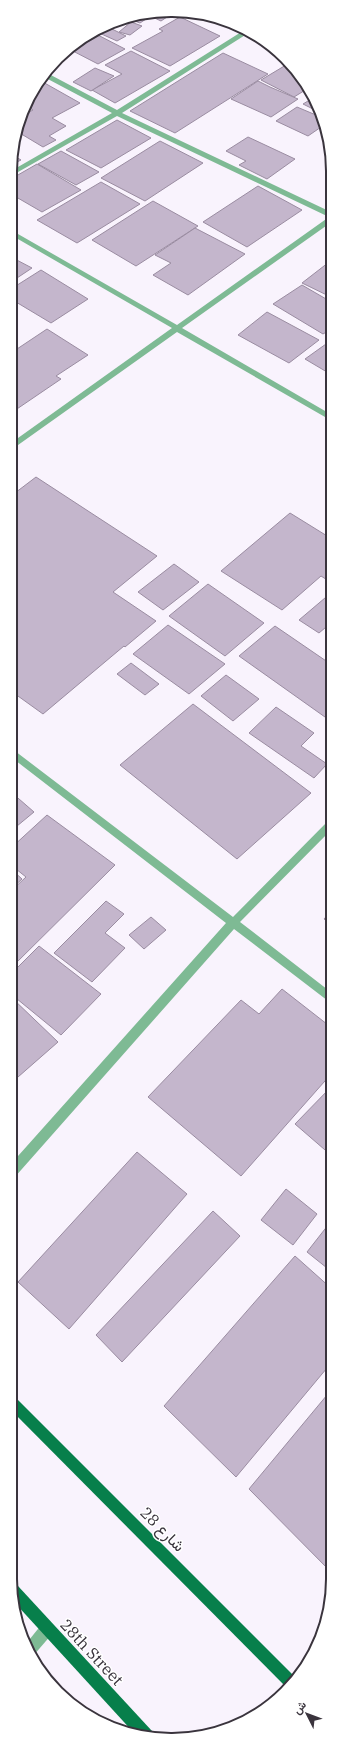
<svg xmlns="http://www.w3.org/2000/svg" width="343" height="1750" viewBox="0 0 343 1750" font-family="'IBM Plex Serif',Vazirmatn,serif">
  <rect width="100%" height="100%" fill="#f9f3fd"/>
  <!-- building -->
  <g fill="#c4b6cc" stroke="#9a8ca1">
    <path d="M 165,13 L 170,15 L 161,21 L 146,14 Z"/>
    <path d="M 131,15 L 144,15 L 149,17 L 140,23 L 127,18 Z"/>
    <path d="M 180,17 L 220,36 L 170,66 L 132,48 L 163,31 L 159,29 Z"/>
    <path d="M 118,21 L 121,22 L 110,28 L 126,36 L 117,41 L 97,32 Z"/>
    <path d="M 131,22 L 142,26 L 130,35 L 119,32 Z"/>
    <path d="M 94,33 L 125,49 L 98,64 L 69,49 L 73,44 Z"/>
    <path d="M 131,51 L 170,71 L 115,103 L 92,90 L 122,74 L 105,65 Z"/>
    <path d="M 223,53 L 268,74 L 175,133 L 130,111 Z"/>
    <path d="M 286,65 L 293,69 L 307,89 L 294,97 L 261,80 Z"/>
    <path d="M 95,68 L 114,76 L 91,91 L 73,82 Z"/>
    <path d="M 41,81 L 80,103 L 52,118 L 66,126 L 49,136 L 56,140 L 43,147 L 18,132 L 23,115 L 33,110 L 27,106 L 32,91 Z"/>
    <path d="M 258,81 L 270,87 L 298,99 L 271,117 L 231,99 Z"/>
    <path d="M 313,98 L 321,109 L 321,113 L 303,104 Z"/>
    <path d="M 297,107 L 323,118 L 324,125 L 308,136 L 276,121 Z"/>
    <path d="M 117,120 L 151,138 L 101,168 L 66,150 Z"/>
    <path d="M 248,137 L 295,159 L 267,179 L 239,165 L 246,161 L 226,151 Z"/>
    <path d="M 160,141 L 203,163 L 145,201 L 101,178 Z"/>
    <path d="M 61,151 L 99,172 L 76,185 L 38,164 Z"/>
    <path d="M 11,154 L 21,160 L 11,165 Z"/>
    <path d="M 37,164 L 81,190 L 42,212 L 11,194 L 11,179 Z"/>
    <path d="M 101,182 L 140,204 L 77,243 L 37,220 Z"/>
    <path d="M 258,186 L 302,210 L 247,247 L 203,222 Z"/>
    <path d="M 153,201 L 198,226 L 136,266 L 92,240 Z"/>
    <path d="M 195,228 L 245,254 L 188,295 L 153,275 L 171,263 L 155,255 Z"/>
    <path d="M 11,257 L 32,268 L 11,282 Z"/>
    <path d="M 333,259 L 333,298 L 302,283 Z"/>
    <path d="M 41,270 L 88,299 L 51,323 L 11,299 L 11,289 Z"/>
    <path d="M 302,285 L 333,303 L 333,328 L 323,334 L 273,304 Z"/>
    <path d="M 267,312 L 319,340 L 289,363 L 238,335 Z"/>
    <path d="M 47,329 L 88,355 L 56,376 L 61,379 L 11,413 L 11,353 Z"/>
    <path d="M 333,339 L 332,375 L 305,359 Z"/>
    <path d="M 36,477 L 157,556 L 113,592 L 156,621 L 125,647 L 124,646 L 43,714 L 11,691 L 11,496 Z"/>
    <path d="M 290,513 L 332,539 L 332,583 L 321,576 L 282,610 L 221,571 Z"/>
    <path d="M 174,564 L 199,582 L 163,610 L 138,592 Z"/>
    <path d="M 208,584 L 264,623 L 225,656 L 169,616 Z"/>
    <path d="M 332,592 L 332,622 L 319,633 L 299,620 Z"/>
    <path d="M 168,625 L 225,664 L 189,694 L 133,654 Z"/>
    <path d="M 275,626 L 332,665 L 332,722 L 239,656 Z"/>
    <path d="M 131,663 L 159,684 L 145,695 L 117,674 Z"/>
    <path d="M 226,675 L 259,699 L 233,721 L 201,696 Z"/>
    <path d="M 193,704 L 311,793 L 237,859 L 120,765 Z"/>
    <path d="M 276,707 L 314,733 L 301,746 L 327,764 L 314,778 L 249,733 Z"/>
    <path d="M 11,792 L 34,812 L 11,831 Z"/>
    <path d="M 47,815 L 115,865 L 11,968 L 11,891 L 26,877 L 11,865 L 11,848 Z"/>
    <path d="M 11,869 L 22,879 L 11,889 Z"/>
    <path d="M 106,901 L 124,914 L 105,933 L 125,948 L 92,982 L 54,953 Z"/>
    <path d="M 332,910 L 332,925 L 324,919 Z"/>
    <path d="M 151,917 L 166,930 L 144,949 L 129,935 Z"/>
    <path d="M 39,946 L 101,994 L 61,1035 L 11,994 L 11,974 Z"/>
    <path d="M 282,989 L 332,1028 L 332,1073 L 241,1176 L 148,1097 L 241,1000 L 259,1014 Z"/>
    <path d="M 11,997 L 58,1042 L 10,1084 Z"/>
    <path d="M 332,1086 L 332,1156 L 295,1124 Z"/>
    <path d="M 137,1152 L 187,1194 L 69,1329 L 18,1282 Z"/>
    <path d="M 286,1189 L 317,1214 L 293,1245 L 261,1220 Z"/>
    <path d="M 213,1211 L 240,1236 L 122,1362 L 96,1335 Z"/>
    <path d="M 332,1220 L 332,1272 L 307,1252 Z"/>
    <path d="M 295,1256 L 332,1289 L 332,1362 L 236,1477 L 164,1406 Z"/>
    <path d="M 332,1389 L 332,1573 L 249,1489 Z"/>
  </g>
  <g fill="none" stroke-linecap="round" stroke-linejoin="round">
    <!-- service -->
    <path fill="#7eba94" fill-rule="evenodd" d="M 47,1622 L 52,1624 L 54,1629 L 52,1634 L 33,1656 L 25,1645 L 42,1624 Z"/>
    <!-- minor -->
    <g fill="#7eba94" fill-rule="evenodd">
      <path d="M 246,29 L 250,32 L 122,113 L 333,213 L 333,221 L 182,328 L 332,415 L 332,421 L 177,332 L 11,450 L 11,443 L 172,328 L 11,235 L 11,230 L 177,325 L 329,217 L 117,116 L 11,176 L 11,171 L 112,113 L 44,77 L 47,73 L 117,110 Z"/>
      <path d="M 11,748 L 233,917 L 329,820 L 332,819 L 332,829 L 240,922 L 332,993 L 332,1004 L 234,929 L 14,1178 L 10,1179 L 10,1165 L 226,923 L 11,757 Z"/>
    </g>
    <!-- primary -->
    <g fill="#077f4b" fill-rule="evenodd">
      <path d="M 10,1394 L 14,1396 L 295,1677 L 287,1688 L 10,1409 Z"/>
      <path d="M 13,1584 L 18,1586 L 152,1731 L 153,1738 L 134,1733 L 15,1603 L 11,1585 Z"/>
    </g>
  </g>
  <g text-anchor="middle" stroke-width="3" stroke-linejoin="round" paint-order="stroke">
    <!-- near-street labels -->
    <g font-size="16" fill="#3a343d" stroke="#fff">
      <text transform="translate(163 1529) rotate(45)" y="6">شارع 28</text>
      <text transform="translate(92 1652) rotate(47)" y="6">28th Street</text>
    </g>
  </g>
  <!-- crop -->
  <path d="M0 0H343V1750H0ZM171 17H172A154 154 0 0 1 326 171V1579A154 154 0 0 1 172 1733H171A154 154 0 0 1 17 1579V171A154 154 0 0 1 171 17Z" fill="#fff" fill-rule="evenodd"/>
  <path fill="none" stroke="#3a343d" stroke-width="2" d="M171 17H172A154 154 0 0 1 326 171V1579A154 154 0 0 1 172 1733H171A154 154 0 0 1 17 1579V171A154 154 0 0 1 171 17Z"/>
  <!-- north arrow -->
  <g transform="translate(307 1714) rotate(312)" stroke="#ffffff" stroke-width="3" paint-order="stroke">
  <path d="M0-3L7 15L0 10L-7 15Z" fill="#3a343d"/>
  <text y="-6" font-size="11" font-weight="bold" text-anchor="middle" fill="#3a343d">ش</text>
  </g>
</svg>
